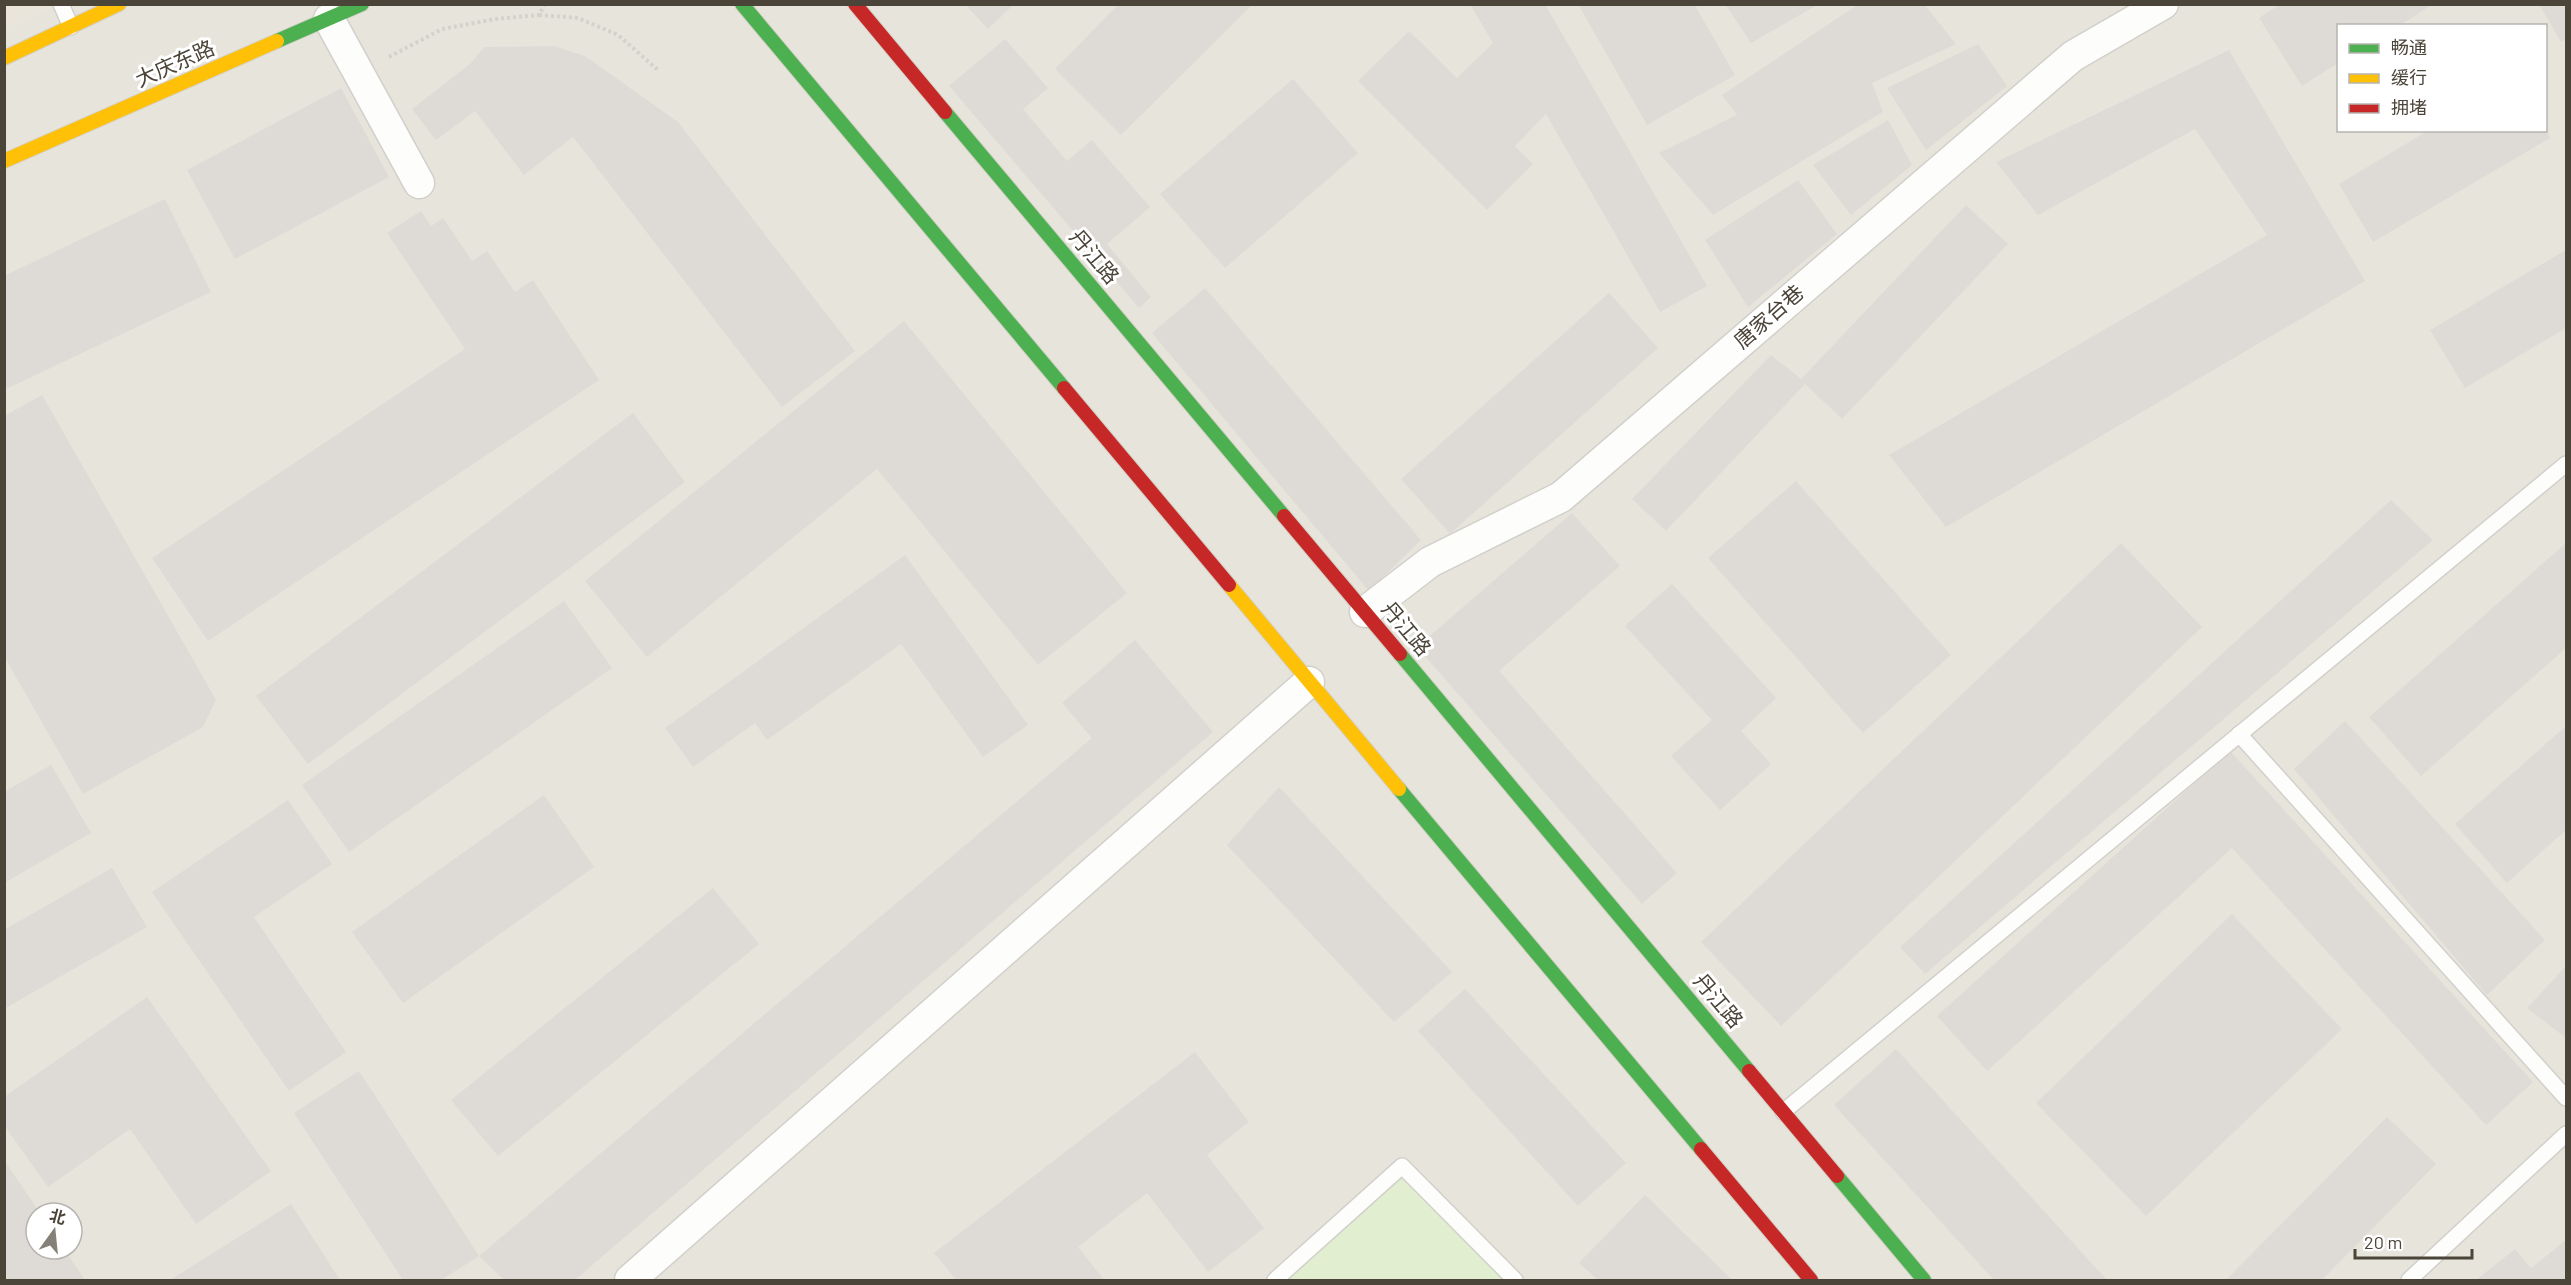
<svg xmlns="http://www.w3.org/2000/svg" width="2571" height="1285" viewBox="0 0 2571 1285" font-family="Barlow,'Noto Sans SC',sans-serif">
  <rect width="100%" height="100%" fill="#f4f2ee"/>
  <!-- residential -->
  <path fill="#e7e4dc" fill-rule="evenodd" d="M 5,5 L 2566,5 L 2566,1280 L 5,1280 ZM 2338,26 L 2546,26 L 2546,130 L 2338,130 ZM 36,1213 L 72,1213 L 72,1249 L 36,1249 Z"/>
  <!-- education -->
  <path fill="#eae5da" d="M 5,4 L 59,5 L 5,29 Z"/>
  <!-- green -->
  <path fill="#e1eecf" d="M 1402,1166 L 1515,1280 L 1275,1280 Z"/>
  <!-- building -->
  <g fill="#dedbd6">
    <path d="M 965,4 L 1014,4 L 988,29 Z"/>
    <path d="M 1119,4 L 1253,4 L 1121,135 L 1055,69 Z"/>
    <path d="M 1470,4 L 1545,4 L 1707,286 L 1660,312 L 1546,114 L 1515,146 L 1533,164 L 1487,210 L 1358,81 L 1409,31 L 1457,78 L 1493,43 Z"/>
    <path d="M 1578,4 L 1694,4 L 1735,75 L 1647,125 Z"/>
    <path d="M 1725,4 L 1819,4 L 1751,43 Z"/>
    <path d="M 1859,4 L 1924,4 L 1956,44 L 1872,83 L 1883,112 L 1713,215 L 1659,153 L 1737,115 L 1722,95 Z"/>
    <path d="M 2280,4 L 2433,4 L 2399,26 L 2338,26 L 2338,63 L 2302,86 L 2259,18 Z"/>
    <path d="M 2539,4 L 2566,4 L 2566,39 L 2561,42 Z"/>
    <path d="M 1005,39 L 1048,88 L 1023,109 L 1067,161 L 1092,140 L 1150,207 L 1107,244 L 1151,297 L 1139,308 L 949,86 Z"/>
    <path d="M 1978,44 L 2007,86 L 1926,150 L 1887,88 Z"/>
    <path d="M 554,46 L 585,56 L 678,122 L 855,351 L 782,407 L 573,137 L 524,175 L 475,111 L 436,140 L 412,109 L 470,64 L 484,47 Z"/>
    <path d="M 2229,50 L 2365,281 L 1946,527 L 1889,455 L 2267,235 L 2195,129 L 2038,215 L 1996,162 Z"/>
    <path d="M 1293,79 L 1358,153 L 1225,268 L 1160,194 Z"/>
    <path d="M 341,88 L 389,177 L 235,259 L 187,170 Z"/>
    <path d="M 1888,120 L 1912,165 L 1851,215 L 1813,165 Z"/>
    <path d="M 2429,130 L 2546,130 L 2550,138 L 2373,242 L 2339,184 Z"/>
    <path d="M 1798,180 L 1837,234 L 1748,307 L 1705,240 Z"/>
    <path d="M 165,199 L 211,292 L 4,390 L 4,276 Z"/>
    <path d="M 1966,205 L 2008,244 L 1842,419 L 1805,384 L 1666,531 L 1632,499 L 1771,355 L 1801,379 Z"/>
    <path d="M 421,211 L 431,226 L 443,218 L 472,261 L 487,251 L 515,292 L 533,280 L 599,380 L 208,641 L 152,558 L 465,349 L 387,233 Z"/>
    <path d="M 2566,250 L 2566,328 L 2465,388 L 2430,330 Z"/>
    <path d="M 1205,288 L 1421,540 L 1369,591 L 1152,333 Z"/>
    <path d="M 1609,293 L 1658,348 L 1450,534 L 1401,479 Z"/>
    <path d="M 904,321 L 1127,593 L 1038,665 L 877,469 L 647,657 L 585,581 Z"/>
    <path d="M 42,395 L 216,700 L 203,727 L 83,794 L 4,656 L 4,416 Z"/>
    <path d="M 633,413 L 685,482 L 308,764 L 256,696 Z"/>
    <path d="M 1796,481 L 1951,655 L 1863,733 L 1708,558 Z"/>
    <path d="M 2391,500 L 2433,540 L 1925,974 L 1900,947 Z"/>
    <path d="M 1572,513 L 1620,566 L 1499,671 L 1677,873 L 1642,904 L 1417,647 Z"/>
    <path d="M 2121,543 L 2202,627 L 1781,1026 L 1701,942 Z"/>
    <path d="M 2566,543 L 2566,648 L 2421,776 L 2369,717 Z"/>
    <path d="M 905,555 L 1028,725 L 983,757 L 901,644 L 767,740 L 755,723 L 693,767 L 665,728 Z"/>
    <path d="M 1672,584 L 1776,698 L 1741,731 L 1771,764 L 1720,810 L 1671,756 L 1712,720 L 1625,626 Z"/>
    <path d="M 564,601 L 612,668 L 349,852 L 302,785 Z"/>
    <path d="M 1135,640 L 1213,732 L 575,1280 L 504,1280 L 479,1256 L 1092,738 L 1062,703 Z"/>
    <path d="M 2345,721 L 2545,940 L 2487,995 L 2294,769 Z"/>
    <path d="M 2566,726 L 2566,830 L 2507,883 L 2455,824 Z"/>
    <path d="M 2230,751 L 2533,1082 L 2486,1125 L 2232,848 L 1987,1071 L 1937,1016 Z"/>
    <path d="M 51,765 L 91,833 L 4,883 L 4,792 Z"/>
    <path d="M 1279,787 L 1452,972 L 1394,1022 L 1227,845 Z"/>
    <path d="M 544,795 L 594,867 L 403,1003 L 352,932 Z"/>
    <path d="M 288,800 L 332,864 L 254,917 L 346,1052 L 289,1091 L 152,892 Z"/>
    <path d="M 112,868 L 147,927 L 4,1009 L 4,930 Z"/>
    <path d="M 713,888 L 759,944 L 498,1156 L 451,1100 Z"/>
    <path d="M 2232,914 L 2342,1029 L 2146,1216 L 2036,1103 Z"/>
    <path d="M 2566,966 L 2566,1038 L 2527,1008 Z"/>
    <path d="M 1465,989 L 1626,1163 L 1578,1206 L 1418,1031 Z"/>
    <path d="M 147,997 L 271,1171 L 196,1224 L 130,1129 L 48,1187 L 4,1125 L 4,1097 Z"/>
    <path d="M 1896,1049 L 2107,1280 L 1994,1280 L 1834,1105 Z"/>
    <path d="M 1195,1052 L 1249,1122 L 1207,1155 L 1264,1228 L 1208,1272 L 1147,1193 L 1078,1247 L 1104,1280 L 956,1280 L 934,1253 Z"/>
    <path d="M 359,1071 L 479,1256 L 441,1280 L 403,1280 L 294,1113 Z"/>
    <path d="M 2387,1117 L 2436,1164 L 2322,1280 L 2226,1280 Z"/>
    <path d="M 4,1160 L 40,1213 L 36,1213 L 36,1249 L 64,1249 L 85,1280 L 4,1280 Z"/>
    <path d="M 1645,1195 L 1732,1280 L 1598,1280 L 1579,1263 Z"/>
    <path d="M 291,1204 L 340,1280 L 170,1280 Z"/>
    <path d="M 2566,1240 L 2566,1280 L 2476,1280 L 2515,1249 L 2531,1268 Z"/>
  </g>
  <g fill="none" stroke-linecap="round" stroke-linejoin="round">
    <defs>
      <g id="lane">
        <path d="M 61,4 L 71,27"/>
        <path d="M 2239,734 L 2566,1098"/>
        <path d="M 1783,1112 L 2566,464"/>
        <path d="M 1275,1280 L 1402,1166 L 1515,1280"/>
        <path d="M 2409,1280 L 2566,1134"/>
      </g>
      <g id="street">
        <path d="M 329,19 L 419,183"/>
        <path d="M 1365,612 L 1430,562 L 1561,497 L 2073,56 L 2163,4"/>
        <path d="M 630,1280 L 1309,682"/>
      </g>
      <g id="fast">
        <path d="M 742,4 L 1064,388"/>
        <path d="M 277,41 L 362,4"/>
        <path d="M 945,112 L 1284,516"/>
        <path d="M 1400,654 L 1749,1071"/>
        <path d="M 1399,789 L 1701,1149"/>
        <path d="M 1837,1176 L 1924,1280"/>
      </g>
      <g id="slow">
        <path d="M 4,58 L 119,4"/>
        <path d="M 4,161 L 277,41"/>
        <path d="M 1229,585 L 1399,789"/>
      </g>
      <g id="jam">
        <path d="M 855,4 L 945,112"/>
        <path d="M 1064,388 L 1229,585"/>
        <path d="M 1284,516 L 1400,654"/>
        <path d="M 1749,1071 L 1837,1176"/>
        <path d="M 1701,1149 L 1811,1280"/>
      </g>
    </defs>
    <!-- lane casing -->
    <use href="#lane" stroke="#d2d0cb" stroke-width="18"/>
    <!-- street casing -->
    <use href="#street" stroke="#d2d0cb" stroke-width="33"/>
    <!-- fast casing -->
    <use href="#fast" stroke="#d3cfc5" stroke-width="16"/>
    <!-- slow casing -->
    <use href="#slow" stroke="#d3cfc5" stroke-width="16"/>
    <!-- jam casing -->
    <use href="#jam" stroke="#d3cfc5" stroke-width="16"/>
    <!-- path -->
    <g stroke="#d3d2cc" stroke-width="4" stroke-dasharray="3 3" stroke-linecap="butt">
      <path d="M 539,15 L 578,18 L 618,35 L 659,71"/>
      <path d="M 389,57 L 442,29 L 496,19 L 539,15 L 545,4"/>
    </g>
    <!-- lane -->
    <use href="#lane" stroke="#fdfdfc" stroke-width="15"/>
    <!-- street -->
    <use href="#street" stroke="#fdfdfc" stroke-width="30"/>
    <!-- fast -->
    <use href="#fast" stroke="#4caf50" stroke-width="14"/>
    <!-- slow -->
    <use href="#slow" stroke="#ffc107" stroke-width="14"/>
    <!-- jam -->
    <use href="#jam" stroke="#c62828" stroke-width="14"/>
  </g>
  <g text-anchor="middle" stroke-width="6" stroke-linejoin="round" paint-order="stroke">
    <!-- street labels -->
    <g font-size="21" fill="#4b4439" stroke="#fff">
      <text transform="translate(175 64) rotate(-24)" y="7">大庆东路</text>
      <text transform="translate(1094 257) rotate(50)" y="7">丹江路</text>
      <text transform="translate(1769 317) rotate(-41)" y="7">唐家台巷</text>
      <text transform="translate(1406 629) rotate(50)" y="7">丹江路</text>
      <text transform="translate(1718 1001) rotate(50)" y="7">丹江路</text>
    </g>
  </g>
  <!-- border -->
  <rect width="2571" height="1285" fill="none" stroke="#4b4439" stroke-width="12"/>
  <!-- legend -->
  <rect x="2337" y="24" width="210" height="108" fill="#ffffff" stroke="#b7b4b0" stroke-width="1.5"/>
  <rect x="2349" y="44" width="30" height="9" fill="#4caf50" stroke="#b7b4b0" stroke-width="1.5"/>
  <text x="2391" y="54" font-size="18" fill="#4b4439">畅通</text>
  <rect x="2349" y="74" width="30" height="9" fill="#ffc107" stroke="#b7b4b0" stroke-width="1.5"/>
  <text x="2391" y="84" font-size="18" fill="#4b4439">缓行</text>
  <rect x="2349" y="104" width="30" height="9" fill="#c62828" stroke="#b7b4b0" stroke-width="1.5"/>
  <text x="2391" y="114" font-size="18" fill="#4b4439">拥堵</text>
  <!-- north arrow -->
  <g transform="translate(54 1231) rotate(15)"><circle r="28" fill="#ffffff" stroke="#b7b4b0" stroke-width="1.5"/>
  <path d="M0-4.5L10 22L0 15L-10 22Z" fill="#868178"/>
  <text y="-9" font-size="16" font-weight="bold" text-anchor="middle" fill="#4b4439">北</text>
  </g>
  <!-- scale -->
  <path d="M2355 1249v9h117v-9" fill="none" stroke="#4b4439" stroke-width="3"/>
  <text x="2364" y="1249" font-size="18" fill="#4b4439" stroke="#ffffff" stroke-width="4.5" paint-order="stroke">20 m</text>
</svg>
